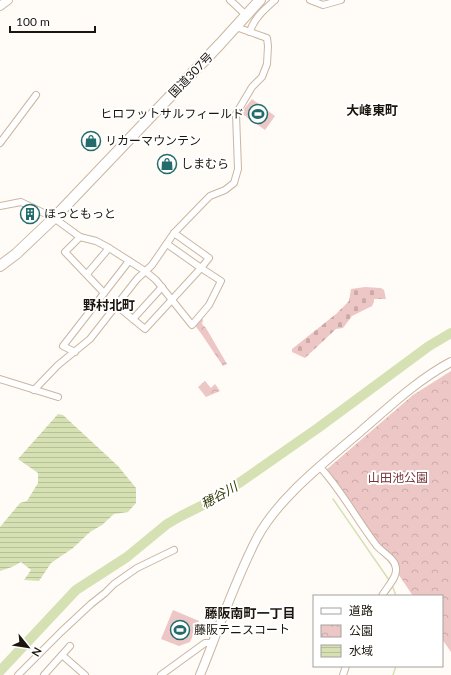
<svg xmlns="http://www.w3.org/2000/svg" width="451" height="675" viewBox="0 0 451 675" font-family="Lato,'Noto Sans JP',sans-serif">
  <defs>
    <pattern id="cemetery-stones" width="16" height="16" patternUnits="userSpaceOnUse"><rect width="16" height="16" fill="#edc6c6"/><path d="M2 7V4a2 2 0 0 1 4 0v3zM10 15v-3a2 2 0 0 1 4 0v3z" fill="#cba9a9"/></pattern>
    <pattern id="park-crowns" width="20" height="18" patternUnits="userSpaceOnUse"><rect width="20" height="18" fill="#edc6c6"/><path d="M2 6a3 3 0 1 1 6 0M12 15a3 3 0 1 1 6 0" fill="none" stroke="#cba9a9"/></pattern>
    <pattern id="water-rules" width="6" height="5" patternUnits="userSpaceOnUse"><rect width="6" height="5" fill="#d6e1b3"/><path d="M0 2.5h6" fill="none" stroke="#b7c099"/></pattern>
  </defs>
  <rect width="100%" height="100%" fill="#fffbf7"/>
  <!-- cemetery -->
  <path fill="url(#cemetery-stones)" d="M 365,287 L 381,288 L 384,290 L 386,299 L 374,299 L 374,302 L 372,306 L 352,316 L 343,328 L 336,329 L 305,358 L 292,352 L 292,349 L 336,314 L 349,301 L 351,289 Z"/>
  <!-- park -->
  <g fill="url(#park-crowns)">
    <path d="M 201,317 L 203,320 L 202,324 L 206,328 L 227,364 L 223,366 C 213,352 205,338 194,324 Z"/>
    <path d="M 451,371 L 451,652 L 442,639 L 442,596 L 413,596 L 342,490 L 326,470 L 413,395 Z"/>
    <path d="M 205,381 L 211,388 L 215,384 L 220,391 L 206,397 L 198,387 Z"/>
  </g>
  <!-- garden -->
  <g fill="#edc6c6">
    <path d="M 252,99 L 275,116 L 265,130 L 241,113 Z"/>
    <path d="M 173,610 L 199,621 L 190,642 L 179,646 L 161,639 Z"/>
  </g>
  <!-- water -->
  <path fill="url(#water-rules)" d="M 58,414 L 63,415 L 118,466 L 136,488 L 136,503 L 128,512 L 114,514 L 102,525 L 90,532 L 73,548 L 51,563 L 39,581 L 24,580 L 31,570 L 21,562 L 12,567 L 0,571 L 0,527 L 20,503 L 27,501 L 38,483 L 38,473 L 18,459 Z"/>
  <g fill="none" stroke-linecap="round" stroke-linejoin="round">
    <!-- stream -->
    <g stroke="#d6e1b3" stroke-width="1.5">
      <path d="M 333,499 L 389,580"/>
      <path d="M 392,585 L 396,596"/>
      <path d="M 393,675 L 396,666"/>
    </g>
    <!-- river -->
    <path stroke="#d6e1b3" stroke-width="10" d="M 0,671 L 76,590 L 127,557 L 167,524 L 181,516 L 209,502 L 242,481 L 318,428 L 429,346 L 451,333"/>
    <defs>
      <g id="minor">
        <path d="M 230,0 L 246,15"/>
        <path d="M 310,0 L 323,5 L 341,0"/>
        <path d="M 250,32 C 253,19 265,9 275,0"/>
        <path d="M 0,143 L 36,95"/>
        <path d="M 0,206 L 21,202 L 54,218 L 80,237 L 96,241 L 109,248 L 145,271 L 156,280 L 192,325 L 209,305 L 221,281 L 201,268 L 145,329 L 117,306"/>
        <path d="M 80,237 L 65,252 L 104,293"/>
        <path d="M 167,244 L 201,268 L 209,258 L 174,233"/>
        <path d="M 87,274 L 109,248"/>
        <path d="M 133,319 L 162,287"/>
        <path d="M 75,352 L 63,346 L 129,261"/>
        <path d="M 0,379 L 58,397"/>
        <path d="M 34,390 L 58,365 L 90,339 L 137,279 L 152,265 L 174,233 L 204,202 L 210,196 L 225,190 L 234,183 L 238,169 L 236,114 L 252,87 L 262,77 L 267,64 L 268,46 L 267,38 L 236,27"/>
        <path d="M 320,467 C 342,491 357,520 377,546 C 383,553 396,559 396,569 C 397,578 386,588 382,596"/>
        <path d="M 62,655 L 85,675"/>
        <path d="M 18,675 L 61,632 L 91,604 L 105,593 L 114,584 L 137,568 L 174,550"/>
        <path d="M 44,675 L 70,646"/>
        <path d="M 161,675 L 205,643 L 213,643"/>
        <path d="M 343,675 L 346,666"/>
      </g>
      <g id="tertiary">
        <path d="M 0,6 L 8,0"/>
        <path d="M 200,675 C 219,629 234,582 257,538 C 279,497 325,462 360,432 C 389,407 417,380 451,362"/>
      </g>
      <path id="trunk" d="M 0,266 L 16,254 L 54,218 L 220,44 L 260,0"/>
    </defs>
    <!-- minor casing -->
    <use href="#minor" stroke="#cab6a1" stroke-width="8"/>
    <!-- tertiary casing -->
    <use href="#tertiary" stroke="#cab6a1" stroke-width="10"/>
    <!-- trunk casing -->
    <use href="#trunk" stroke="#cab6a1" stroke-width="12"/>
    <!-- minor -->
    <use href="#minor" stroke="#fff" stroke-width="6"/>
    <!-- tertiary -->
    <use href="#tertiary" stroke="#fff" stroke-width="8"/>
    <!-- trunk -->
    <use href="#trunk" stroke="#fff" stroke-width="10"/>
  </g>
  <!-- icons -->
  <defs>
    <symbol id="stadium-ring" viewBox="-11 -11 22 22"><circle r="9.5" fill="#fff" stroke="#226d6c" stroke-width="1.5"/><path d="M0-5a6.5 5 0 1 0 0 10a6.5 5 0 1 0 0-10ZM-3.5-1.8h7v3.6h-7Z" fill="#226d6c"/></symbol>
    <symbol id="shop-ring" viewBox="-11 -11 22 22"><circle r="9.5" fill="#fff" stroke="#226d6c" stroke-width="1.5"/><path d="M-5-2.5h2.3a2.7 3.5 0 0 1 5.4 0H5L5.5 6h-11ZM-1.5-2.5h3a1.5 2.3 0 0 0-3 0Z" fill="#226d6c"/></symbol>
    <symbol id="building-ring" viewBox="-11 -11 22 22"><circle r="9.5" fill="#fff" stroke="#226d6c" stroke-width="1.5"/><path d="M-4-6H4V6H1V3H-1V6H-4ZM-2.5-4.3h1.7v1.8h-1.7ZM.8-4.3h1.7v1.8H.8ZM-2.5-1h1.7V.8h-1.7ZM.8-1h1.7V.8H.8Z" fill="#226d6c"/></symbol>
  </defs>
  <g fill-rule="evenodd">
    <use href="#stadium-ring" x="247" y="103" width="22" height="22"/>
    <use href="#shop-ring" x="80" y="130" width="22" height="22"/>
    <use href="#shop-ring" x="156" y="153" width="22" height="22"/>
    <use href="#building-ring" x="19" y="203" width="22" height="22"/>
    <use href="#stadium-ring" x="169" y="619" width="22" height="22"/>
  </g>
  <g text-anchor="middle" stroke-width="4" stroke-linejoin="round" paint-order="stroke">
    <!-- street labels -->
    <g font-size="12" fill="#1c150d" stroke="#fff">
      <text transform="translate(191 75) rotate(-46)" y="4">国道307号</text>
    </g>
    <!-- poi labels -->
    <g font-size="12" fill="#1c150d" stroke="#fff" text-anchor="start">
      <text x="244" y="118" text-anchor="end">ヒロフットサルフィールド</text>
      <text x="105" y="145">リカーマウンテン</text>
      <text x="181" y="168">しまむら</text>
      <text x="44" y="218">ほっともっと</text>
      <text x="194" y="634">藤阪テニスコート</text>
    </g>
    <!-- park labels -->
    <g font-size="12" fill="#773539" stroke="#fff">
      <text x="398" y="482">山田池公園</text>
    </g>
    <!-- neighbourhood labels -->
    <g font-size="13" font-weight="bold" fill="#1c150d" stroke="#fff">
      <text x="372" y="115">大峰東町</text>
      <text x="109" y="310">野村北町</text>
      <text x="250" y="618">藤阪南町一丁目</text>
    </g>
    <!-- water labels -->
    <g font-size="13" font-style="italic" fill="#313a04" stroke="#fff">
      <text transform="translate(219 495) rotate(-30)" y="5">穂谷川</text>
    </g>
  </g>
  <!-- legend -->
  <rect x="313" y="595" width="130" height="72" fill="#ffffff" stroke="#a4a19e"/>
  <rect x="321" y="608" width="20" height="6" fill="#ffffff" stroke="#a4a19e"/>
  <text x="349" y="615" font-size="12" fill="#1c150d">道路</text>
  <rect x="321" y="625" width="20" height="12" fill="url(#park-crowns)" stroke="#a4a19e"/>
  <text x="349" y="635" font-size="12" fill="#1c150d">公園</text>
  <rect x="321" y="645" width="20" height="12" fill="url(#water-rules)" stroke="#a4a19e"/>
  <text x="349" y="655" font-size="12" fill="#1c150d">水域</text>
  <!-- north arrow -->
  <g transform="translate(28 647) rotate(120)" stroke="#ffffff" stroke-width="3" paint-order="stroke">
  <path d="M0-3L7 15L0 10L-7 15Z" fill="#1c150d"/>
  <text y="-6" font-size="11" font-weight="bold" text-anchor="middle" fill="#1c150d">N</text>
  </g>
  <!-- scale -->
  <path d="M10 26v6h85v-6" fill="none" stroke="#1c150d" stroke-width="2"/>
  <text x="16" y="26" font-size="12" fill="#1c150d" stroke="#ffffff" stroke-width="3" paint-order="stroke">100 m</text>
</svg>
